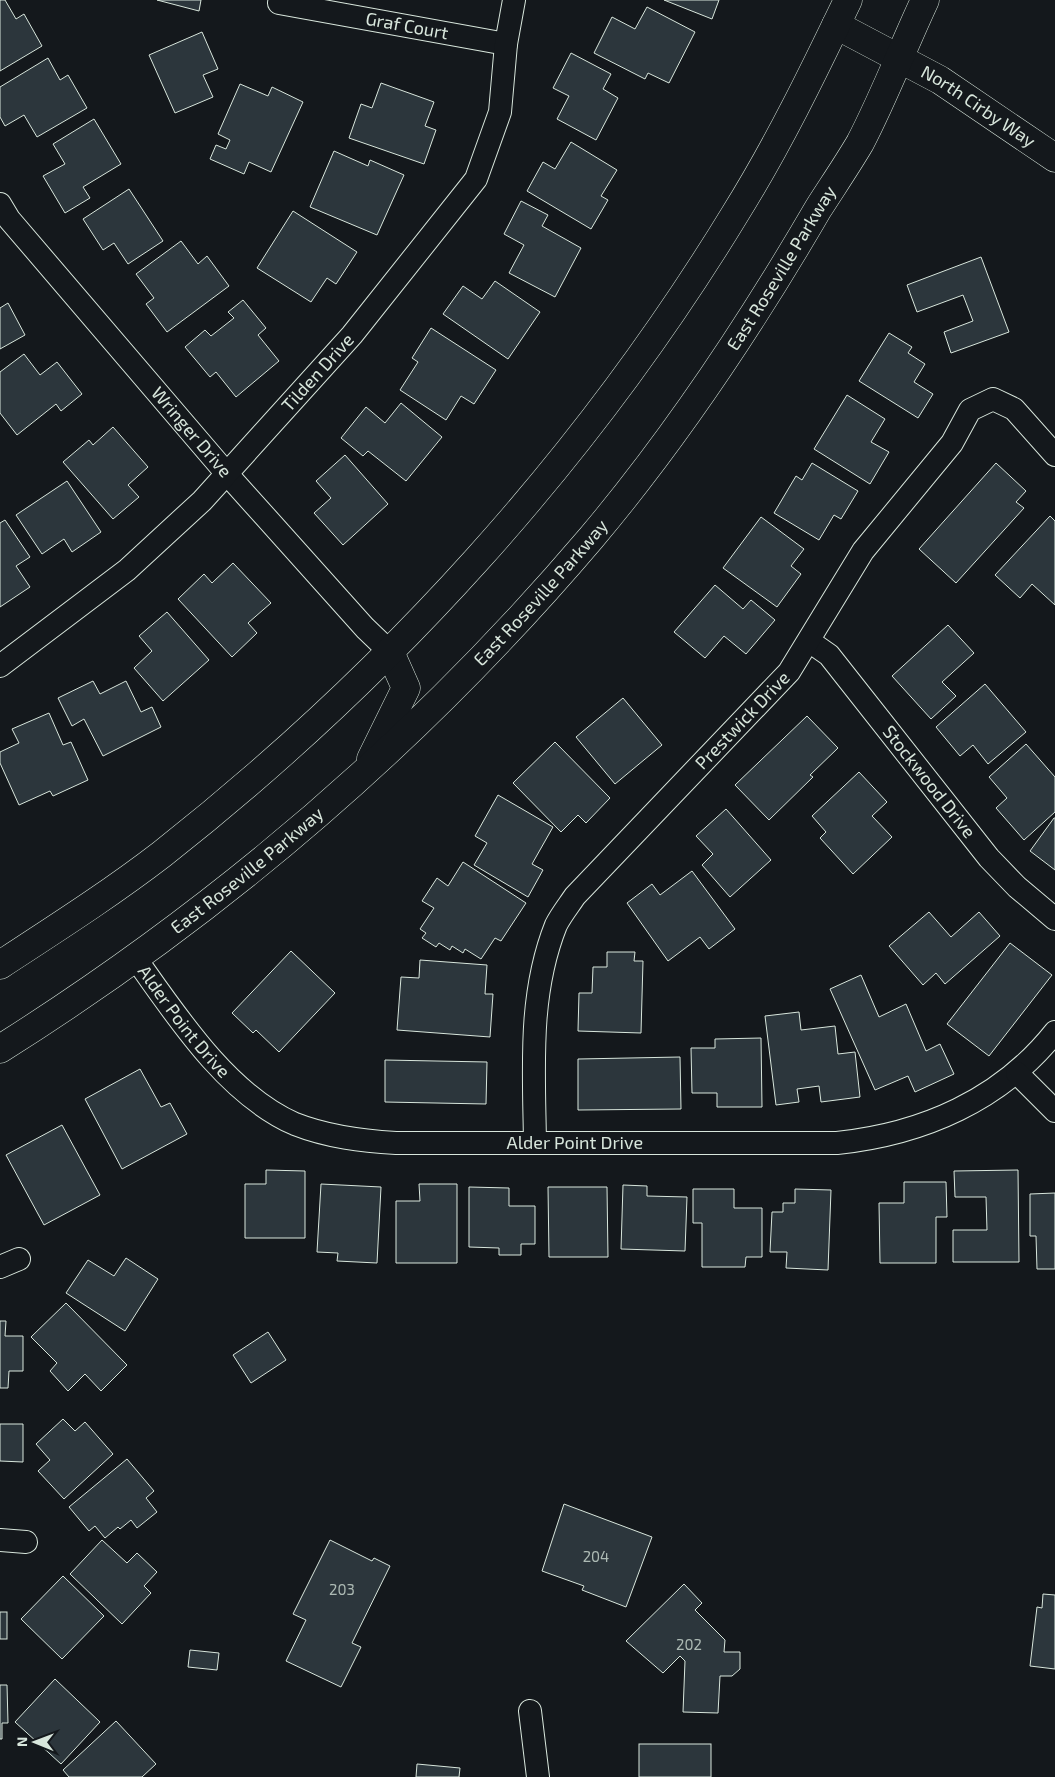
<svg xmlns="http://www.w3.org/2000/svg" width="1055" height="1777" viewBox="0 0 1055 1777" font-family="'Exo 2',sans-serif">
  <rect width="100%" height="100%" fill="#14181c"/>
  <!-- building -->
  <g fill="#2c363c" stroke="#d8e6dc">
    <path d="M 0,0 L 5,0 L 16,19 L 24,14 L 42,46 L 0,71 Z"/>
    <path d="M 157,0 L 201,0 L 199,11 Z"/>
    <path d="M 664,0 L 719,0 L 712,19 Z"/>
    <path d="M 647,7 L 695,32 L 669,83 L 648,73 L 645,79 L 594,53 L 612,17 L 635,29 Z"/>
    <path d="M 202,32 L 218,69 L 203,75 L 213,97 L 175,113 L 149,55 Z"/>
    <path d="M 571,53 L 611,74 L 603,89 L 618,98 L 596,140 L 557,119 L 569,96 L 553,88 Z"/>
    <path d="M 48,58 L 60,80 L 68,75 L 87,108 L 37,137 L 24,115 L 5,126 L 0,117 L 0,87 Z"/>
    <path d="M 381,83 L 434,102 L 425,126 L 436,130 L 424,164 L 349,138 L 361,104 L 372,108 Z"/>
    <path d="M 240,84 L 268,96 L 272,87 L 303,102 L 271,172 L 249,162 L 244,174 L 210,159 L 216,145 L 226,149 L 230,140 L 218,134 Z"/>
    <path d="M 94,119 L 121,164 L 83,187 L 90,198 L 65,213 L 43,176 L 65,164 L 53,144 Z"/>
    <path d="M 571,142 L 617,170 L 601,196 L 608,200 L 591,229 L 527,191 L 543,162 L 555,169 Z"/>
    <path d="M 334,151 L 368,166 L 370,160 L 404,175 L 377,235 L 310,207 Z"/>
    <path d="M 129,189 L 163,241 L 128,264 L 114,243 L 103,250 L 83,219 Z"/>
    <path d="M 521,201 L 548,215 L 542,226 L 581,248 L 555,297 L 509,273 L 524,245 L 504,234 Z"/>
    <path d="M 293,211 L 357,252 L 336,284 L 327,278 L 311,302 L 257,268 Z"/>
    <path d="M 181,241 L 198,264 L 207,256 L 229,286 L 167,332 L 146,304 L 154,298 L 136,274 Z"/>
    <path d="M 981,257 L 1009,332 L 951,353 L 944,332 L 973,321 L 963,295 L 917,312 L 907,285 Z"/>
    <path d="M 495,281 L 540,312 L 508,359 L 443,314 L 463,286 L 482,299 Z"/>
    <path d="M 243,300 L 266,328 L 258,335 L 279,361 L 236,397 L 216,372 L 210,377 L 185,347 L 205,330 L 211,336 L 234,318 L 228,312 Z"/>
    <path d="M 8,303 L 25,335 L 0,349 L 0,308 Z"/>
    <path d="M 431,328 L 496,370 L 474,404 L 461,396 L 446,420 L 400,390 L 418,362 L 412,358 Z"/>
    <path d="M 889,333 L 912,347 L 908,353 L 925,364 L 914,382 L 933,394 L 918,418 L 859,381 Z"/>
    <path d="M 24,354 L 40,375 L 57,362 L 82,394 L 61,411 L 56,404 L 17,435 L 0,413 L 0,372 Z"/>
    <path d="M 847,395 L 885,419 L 871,442 L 889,452 L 870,484 L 814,449 Z"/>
    <path d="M 401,403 L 442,437 L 406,481 L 368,451 L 363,456 L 341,438 L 366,407 L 385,423 Z"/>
    <path d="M 113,427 L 148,467 L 128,485 L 139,497 L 113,519 L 63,462 L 89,440 L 93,445 Z"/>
    <path d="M 345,455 L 388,504 L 343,545 L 314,513 L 331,498 L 316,481 Z"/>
    <path d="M 812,463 L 858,491 L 841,519 L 834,515 L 819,540 L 774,513 L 796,476 L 802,480 Z"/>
    <path d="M 996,463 L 1026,491 L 1016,502 L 1024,508 L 956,583 L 919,549 Z"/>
    <path d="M 67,481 L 101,532 L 72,552 L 64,539 L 42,554 L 16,515 Z"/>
    <path d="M 1050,516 L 1055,521 L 1055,605 L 1032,584 L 1020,598 L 995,575 Z"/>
    <path d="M 761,517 L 804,549 L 791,566 L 801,574 L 777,607 L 723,568 Z"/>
    <path d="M 5,520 L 30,557 L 16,566 L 30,587 L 0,607 L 0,523 Z"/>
    <path d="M 233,563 L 271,603 L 248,623 L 257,633 L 232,657 L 178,599 L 204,574 L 212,583 Z"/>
    <path d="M 715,585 L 743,609 L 751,600 L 775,620 L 746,654 L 724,636 L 705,658 L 674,632 Z"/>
    <path d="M 167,612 L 209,660 L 163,701 L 134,668 L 152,651 L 139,636 Z"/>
    <path d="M 948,625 L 974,653 L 942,682 L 956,696 L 931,719 L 892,676 Z"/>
    <path d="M 93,681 L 100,694 L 126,681 L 141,712 L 152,707 L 161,727 L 103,756 L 84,719 L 72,726 L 58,698 Z"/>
    <path d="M 985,684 L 1026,732 L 988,764 L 973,745 L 960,756 L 936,727 Z"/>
    <path d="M 623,698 L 662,745 L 615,784 L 576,737 Z"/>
    <path d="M 49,713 L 63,745 L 71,742 L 88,780 L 53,796 L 50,791 L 19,805 L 0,763 L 0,752 L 19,743 L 12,729 Z"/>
    <path d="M 807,716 L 838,748 L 810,775 L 813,777 L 769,820 L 735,785 Z"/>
    <path d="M 555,742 L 610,798 L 586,823 L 578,815 L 561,832 L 513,783 Z"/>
    <path d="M 1026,744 L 1055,777 L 1055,812 L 1024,840 L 996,808 L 1007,798 L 989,777 Z"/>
    <path d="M 859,772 L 887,802 L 872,816 L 892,837 L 853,874 L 820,838 L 826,832 L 812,816 Z"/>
    <path d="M 498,795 L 553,827 L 532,864 L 543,870 L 528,897 L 474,865 L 487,843 L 475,836 Z"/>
    <path d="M 726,809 L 771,860 L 730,897 L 702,865 L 713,854 L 696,836 Z"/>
    <path d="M 1054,818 L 1055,818 L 1055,870 L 1030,851 Z"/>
    <path d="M 463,862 L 526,903 L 501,941 L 495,938 L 481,959 L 465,949 L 463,953 L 452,946 L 450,950 L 439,943 L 436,947 L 422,938 L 426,933 L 420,929 L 434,908 L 422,901 L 437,878 L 448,886 Z"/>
    <path d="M 692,871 L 735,929 L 709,949 L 700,937 L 668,961 L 627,903 L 652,884 L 660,895 Z"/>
    <path d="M 929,912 L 951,937 L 979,912 L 1000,936 L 945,984 L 936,973 L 923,985 L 889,946 Z"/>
    <path d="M 1010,943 L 1052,975 L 989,1056 L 947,1024 Z"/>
    <path d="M 291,951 L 335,993 L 279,1052 L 256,1030 L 253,1033 L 232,1013 Z"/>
    <path d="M 607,952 L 635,952 L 634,961 L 643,961 L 641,1033 L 578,1031 L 579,993 L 592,993 L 593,967 L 607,967 Z"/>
    <path d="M 420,960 L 487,965 L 485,994 L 493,994 L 490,1037 L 397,1030 L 401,977 L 419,978 Z"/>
    <path d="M 861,975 L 879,1017 L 906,1004 L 926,1051 L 940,1044 L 954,1074 L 915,1092 L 908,1076 L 875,1090 L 830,989 Z"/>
    <path d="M 799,1012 L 801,1030 L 835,1026 L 838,1054 L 855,1052 L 860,1097 L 821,1102 L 819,1086 L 797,1089 L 799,1102 L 776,1105 L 765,1016 Z"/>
    <path d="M 761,1038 L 762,1107 L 717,1107 L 717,1093 L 692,1093 L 691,1048 L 715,1048 L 715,1039 Z"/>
    <path d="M 680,1057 L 681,1109 L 578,1110 L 578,1059 Z"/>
    <path d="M 385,1060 L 487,1062 L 486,1104 L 385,1102 Z"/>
    <path d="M 140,1069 L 161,1107 L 170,1103 L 187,1134 L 122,1169 L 85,1099 Z"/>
    <path d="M 62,1125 L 100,1195 L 44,1225 L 6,1155 Z"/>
    <path d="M 266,1170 L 305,1171 L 305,1238 L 245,1238 L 245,1184 L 266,1184 Z"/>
    <path d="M 1018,1170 L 1019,1262 L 953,1262 L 953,1230 L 987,1230 L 986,1197 L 955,1197 L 954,1171 Z"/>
    <path d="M 904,1182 L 946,1182 L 947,1217 L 936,1217 L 936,1263 L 880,1263 L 879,1203 L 904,1203 Z"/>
    <path d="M 321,1184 L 381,1187 L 377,1263 L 337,1261 L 338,1253 L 317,1252 Z"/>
    <path d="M 419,1184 L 457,1184 L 457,1263 L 396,1263 L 396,1201 L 420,1201 Z"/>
    <path d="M 623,1185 L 647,1186 L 647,1196 L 687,1197 L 685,1251 L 621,1249 Z"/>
    <path d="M 469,1187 L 509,1188 L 509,1206 L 535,1206 L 535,1244 L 521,1244 L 521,1255 L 499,1255 L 499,1248 L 469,1247 Z"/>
    <path d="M 548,1187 L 607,1187 L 608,1257 L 549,1257 Z"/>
    <path d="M 693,1189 L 734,1189 L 734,1208 L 762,1208 L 762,1257 L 746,1257 L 745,1267 L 702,1267 L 702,1223 L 693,1223 Z"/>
    <path d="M 795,1189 L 831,1190 L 828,1270 L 786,1268 L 787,1252 L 770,1252 L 772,1212 L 783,1212 L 783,1203 L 795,1203 Z"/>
    <path d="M 1055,1193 L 1055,1269 L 1037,1269 L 1036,1236 L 1030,1236 L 1030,1194 Z"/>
    <path d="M 126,1258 L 158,1279 L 125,1331 L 66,1293 L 88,1260 L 114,1276 Z"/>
    <path d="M 66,1303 L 127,1365 L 101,1391 L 85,1374 L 68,1391 L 50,1371 L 57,1363 L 31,1337 Z"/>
    <path d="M 0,1321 L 6,1321 L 5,1336 L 23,1336 L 23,1371 L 9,1371 L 8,1388 L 0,1388 Z"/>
    <path d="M 268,1332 L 286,1360 L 251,1383 L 233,1355 Z"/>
    <path d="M 63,1419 L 75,1431 L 85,1422 L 113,1454 L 64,1499 L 38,1471 L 50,1460 L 36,1444 Z"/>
    <path d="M 0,1424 L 23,1424 L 23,1462 L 0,1461 Z"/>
    <path d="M 127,1459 L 154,1491 L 146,1498 L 157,1512 L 137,1528 L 131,1520 L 120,1529 L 118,1527 L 105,1538 L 95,1526 L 89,1531 L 69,1507 Z"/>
    <path d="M 564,1504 L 652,1537 L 626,1607 L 582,1590 L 584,1586 L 542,1571 Z"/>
    <path d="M 102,1540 L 127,1563 L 137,1553 L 157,1572 L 144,1586 L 151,1593 L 122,1624 L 70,1574 Z"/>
    <path d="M 330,1540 L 372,1561 L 374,1558 L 390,1566 L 352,1643 L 361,1647 L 341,1687 L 286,1661 L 306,1620 L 293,1614 Z"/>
    <path d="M 63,1576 L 104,1616 L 62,1659 L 21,1619 Z"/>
    <path d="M 684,1584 L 702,1603 L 695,1610 L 725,1640 L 724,1652 L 740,1652 L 740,1669 L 732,1676 L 720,1676 L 718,1713 L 683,1712 L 685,1661 L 680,1656 L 663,1673 L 626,1641 Z"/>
    <path d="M 1043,1594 L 1055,1595 L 1055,1669 L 1030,1666 L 1037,1607 L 1042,1608 Z"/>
    <rect x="0" y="1612" width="7" height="27"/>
    <path d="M 190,1650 L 219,1653 L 217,1670 L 188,1667 Z"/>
    <path d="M 55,1679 L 100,1722 L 61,1764 L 15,1722 Z"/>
    <path d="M 0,1685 L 7,1685 L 8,1723 L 2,1723 L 2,1739 L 0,1739 Z"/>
    <path d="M 116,1721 L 156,1764 L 142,1777 L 69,1777 L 63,1770 Z"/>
    <rect x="639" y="1744" width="72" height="33"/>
    <path d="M 417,1764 L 460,1768 L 459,1777 L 416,1777 Z"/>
  </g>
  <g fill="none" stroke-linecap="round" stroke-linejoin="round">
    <defs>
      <g id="minor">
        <path id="s1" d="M 279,3 L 506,44"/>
        <path id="s2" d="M 0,204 L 9,219 L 227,474 L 365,628 L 390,652"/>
        <path id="s3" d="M 809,641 L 829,655 L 989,858 L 1017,887 L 1055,919"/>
        <path id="s4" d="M 0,666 L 127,570 L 202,501 L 352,335 L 476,179 L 500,112 L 506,44 L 514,0"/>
        <path id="s5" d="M 136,959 C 177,1017 228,1095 295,1124 C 328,1137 362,1141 396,1143 L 837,1143 C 923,1134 1001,1100 1055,1032"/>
        <path d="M 1017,1073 L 1055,1111"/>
        <path id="s6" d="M 535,1143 C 534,1070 528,995 556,925 C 561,915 569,905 575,896 L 789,672 L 863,551 L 952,443 L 970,410 L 993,399 L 1014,409 L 1055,455"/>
        <path d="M 0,1267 L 19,1259"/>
        <path d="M 0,1540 L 26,1542"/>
        <path d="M 530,1711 L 538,1777"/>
      </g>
      <g id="tertiary">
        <path id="s7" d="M 836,25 L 940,80 L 1055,158"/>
      </g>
      <g id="secondary">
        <path d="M 371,759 L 406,688 L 390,652"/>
        <path d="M 0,965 C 55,929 110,894 162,854 C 388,676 585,460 735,214 C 778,145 813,73 848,0"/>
        <path id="s8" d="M 0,1049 C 222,909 421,738 591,538 C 677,436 751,324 818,209 C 832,187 847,165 860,143 C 884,97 903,47 925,0"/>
      </g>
    </defs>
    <!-- minor casing -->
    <use href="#minor" stroke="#d8e6dc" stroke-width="24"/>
    <!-- tertiary casing -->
    <use href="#tertiary" stroke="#d8e6dc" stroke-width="29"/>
    <!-- secondary casing -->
    <use href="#secondary" stroke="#d8e6dc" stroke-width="29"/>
    <!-- minor -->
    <use href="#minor" stroke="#14181c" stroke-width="22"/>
    <!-- tertiary -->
    <use href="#tertiary" stroke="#14181c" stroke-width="28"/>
    <!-- secondary -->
    <use href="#secondary" stroke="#14181c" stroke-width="28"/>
  </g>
  <g text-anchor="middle" stroke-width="4" stroke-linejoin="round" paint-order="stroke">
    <!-- number labels -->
    <g font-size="15" fill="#adbab4">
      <text x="596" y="1562">204</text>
      <text x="342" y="1595">203</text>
      <text x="689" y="1650">202</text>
    </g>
    <!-- street labels -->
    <g font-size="18" fill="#d8e6dc" stroke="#14181c">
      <text dy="6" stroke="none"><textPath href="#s1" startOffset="130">Graf Court</textPath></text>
      <text dy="6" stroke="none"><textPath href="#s7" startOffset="164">North Cirby Way</textPath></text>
      <text dy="6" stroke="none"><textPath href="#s8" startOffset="1115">East Roseville Parkway</textPath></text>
      <text dy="6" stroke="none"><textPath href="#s4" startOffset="434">Tilden Drive</textPath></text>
      <text dy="6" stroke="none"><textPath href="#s2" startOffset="298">Wringer Drive</textPath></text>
      <text dy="6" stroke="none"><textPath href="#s8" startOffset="710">East Roseville Parkway</textPath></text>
      <text dy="6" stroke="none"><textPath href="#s6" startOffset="498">Prestwick Drive</textPath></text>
      <text dy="6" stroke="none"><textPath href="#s3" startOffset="186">Stockwood Drive</textPath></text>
      <text dy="6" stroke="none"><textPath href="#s8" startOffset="305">East Roseville Parkway</textPath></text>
      <text dy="6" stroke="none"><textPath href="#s5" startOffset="79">Alder Point Drive</textPath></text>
      <text dy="6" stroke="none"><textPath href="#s5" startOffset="514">Alder Point Drive</textPath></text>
    </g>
  </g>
  <!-- north arrow -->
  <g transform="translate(35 1742) rotate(271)" stroke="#14181c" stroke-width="4" paint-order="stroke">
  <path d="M0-4L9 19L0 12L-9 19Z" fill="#d8e6dc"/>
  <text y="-8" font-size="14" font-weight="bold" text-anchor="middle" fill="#d8e6dc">N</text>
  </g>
</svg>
